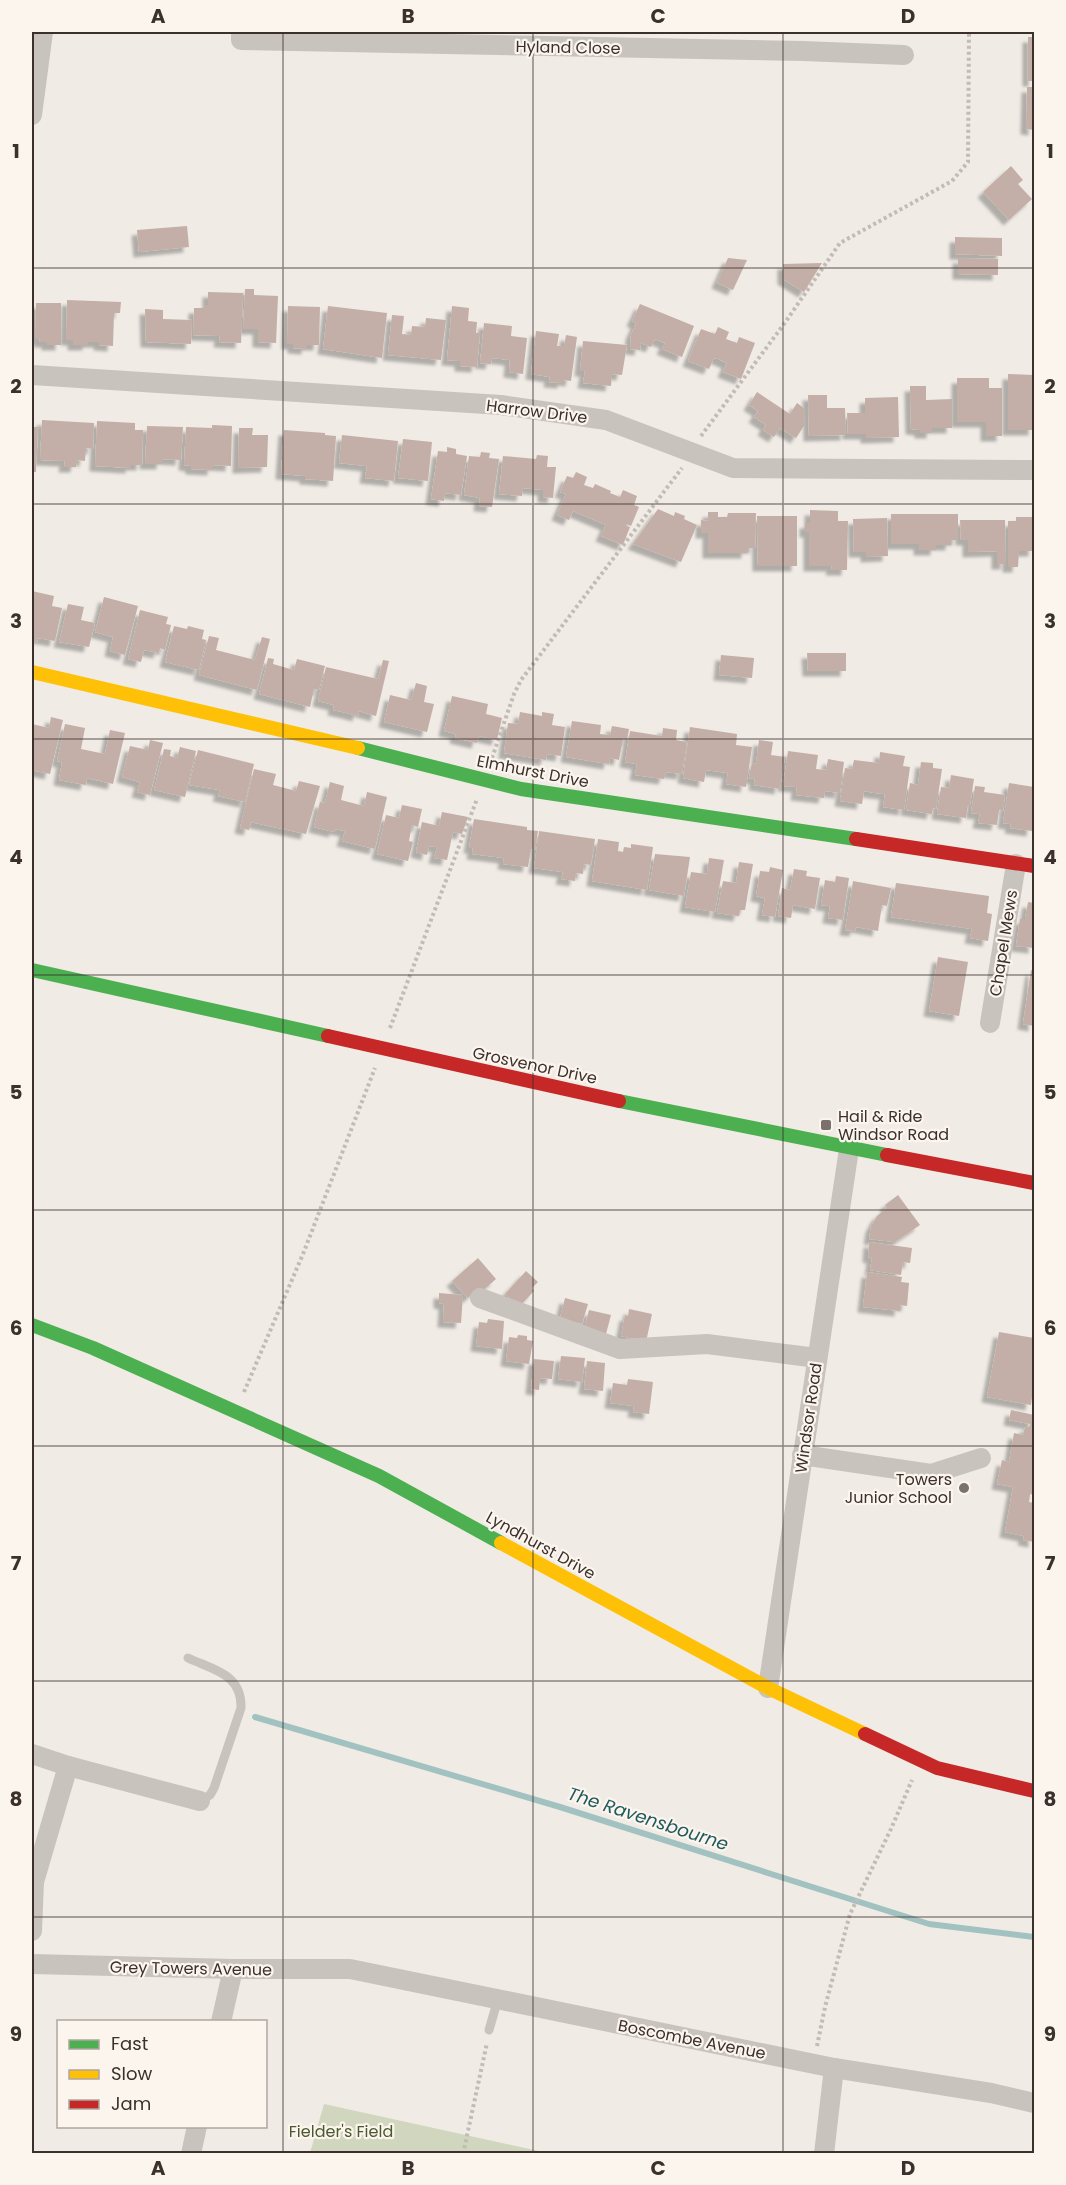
<svg xmlns="http://www.w3.org/2000/svg" width="1066" height="2185" viewBox="0 0 1066 2185" font-family="Poppins,sans-serif">
  <defs>
    <filter id="shadow"><feDropShadow dx="-5.5" dy="5.5" stdDeviation="1.5" flood-color="#0004"/></filter>
  </defs>
  <rect width="100%" height="100%" fill="#f0ebe5"/>
  <!-- green -->
  <path fill="#d1d6bf" d="M 324,2104 L 548,2153 L 310,2153 Z"/>
  <g fill="none" stroke-linecap="round" stroke-linejoin="round">
    <!-- stream -->
    <path stroke="#a1c2c1" stroke-width="6" d="M 255,1717 L 560,1807 L 929,1924 L 1034,1937"/>
  </g>
  <!-- building -->
  <g fill="#c3afa7" filter="url(#shadow)">
    <rect x="1028" y="37" width="6" height="44"/>
    <path d="M 1027,87 L 1034,87 L 1034,130 L 1026,129 Z"/>
    <path d="M 1011,166 L 1023,180 L 1018,184 L 1032,199 L 1009,220 L 983,192 Z"/>
    <path d="M 187,226 L 189,247 L 139,252 L 137,230 Z"/>
    <path d="M 955,237 L 1002,238 L 1002,256 L 955,254 Z"/>
    <path d="M 728,258 L 747,260 L 733,290 L 717,283 Z"/>
    <path d="M 958,258 L 998,259 L 998,275 L 958,274 Z"/>
    <path d="M 822,263 L 804,292 L 783,279 L 783,264 Z"/>
    <path d="M 245,289 L 254,289 L 254,295 L 278,296 L 276,343 L 258,342 L 258,329 L 243,329 Z"/>
    <path d="M 208,292 L 243,293 L 241,343 L 219,342 L 220,336 L 193,335 L 194,308 L 204,308 L 204,305 L 208,305 Z"/>
    <path d="M 67,300 L 121,302 L 120,313 L 114,313 L 113,346 L 99,345 L 99,342 L 88,342 L 88,345 L 73,345 L 73,340 L 66,340 Z"/>
    <path d="M 36,303 L 61,303 L 61,345 L 47,345 L 47,342 L 39,342 L 40,339 L 35,339 Z"/>
    <path d="M 640,304 L 694,326 L 682,357 L 662,349 L 665,343 L 655,339 L 651,347 L 641,343 L 640,350 L 630,349 L 631,335 L 636,323 L 632,321 Z"/>
    <path d="M 288,306 L 320,307 L 319,345 L 307,345 L 307,349 L 293,348 L 293,344 L 287,344 Z"/>
    <path d="M 328,306 L 387,313 L 382,358 L 323,349 Z"/>
    <path d="M 452,306 L 469,308 L 468,321 L 477,322 L 476,333 L 480,333 L 477,367 L 460,366 L 460,361 L 447,360 Z"/>
    <path d="M 145,309 L 163,310 L 163,319 L 192,320 L 191,344 L 146,342 Z"/>
    <path d="M 392,315 L 404,316 L 402,334 L 411,335 L 412,326 L 425,327 L 426,318 L 446,320 L 441,360 L 388,355 Z"/>
    <path d="M 484,323 L 512,326 L 511,336 L 527,338 L 523,374 L 509,372 L 510,360 L 492,358 L 491,364 L 480,363 Z"/>
    <path d="M 718,327 L 729,332 L 726,339 L 737,343 L 739,337 L 755,343 L 741,379 L 723,372 L 727,363 L 718,359 L 714,358 L 709,369 L 688,361 L 701,329 L 715,334 Z"/>
    <path d="M 536,331 L 559,334 L 557,346 L 564,346 L 566,335 L 577,337 L 571,381 L 563,380 L 563,383 L 549,382 L 550,377 L 531,374 Z"/>
    <path d="M 583,341 L 627,345 L 622,375 L 612,374 L 611,386 L 583,383 L 585,371 L 580,371 Z"/>
    <path d="M 1008,374 L 1034,375 L 1034,430 L 1008,430 Z"/>
    <path d="M 957,378 L 989,378 L 989,388 L 1002,388 L 1002,436 L 986,436 L 986,422 L 957,422 Z"/>
    <path d="M 910,386 L 926,386 L 926,400 L 952,399 L 952,428 L 932,428 L 932,433 L 920,433 L 920,430 L 911,429 Z"/>
    <path d="M 757,392 L 790,414 L 797,403 L 804,408 L 804,426 L 796,438 L 780,428 L 774,437 L 763,430 L 766,425 L 754,417 L 758,411 L 749,405 Z"/>
    <path d="M 808,395 L 827,395 L 827,408 L 845,408 L 846,435 L 809,436 Z"/>
    <path d="M 898,397 L 899,437 L 866,438 L 866,434 L 848,434 L 847,413 L 865,413 L 865,398 Z"/>
    <path d="M 42,420 L 94,423 L 93,449 L 86,448 L 85,461 L 77,460 L 76,467 L 64,467 L 65,461 L 40,460 Z"/>
    <path d="M 97,421 L 135,423 L 135,430 L 143,430 L 142,465 L 131,465 L 131,468 L 95,466 Z"/>
    <path d="M 212,425 L 232,426 L 231,466 L 213,465 L 213,470 L 191,469 L 191,466 L 184,465 L 186,427 L 212,428 Z"/>
    <path d="M 147,426 L 183,427 L 181,460 L 162,459 L 162,464 L 145,464 Z"/>
    <path d="M 32,427 L 38,427 L 36,472 L 32,472 Z"/>
    <path d="M 239,428 L 253,428 L 252,435 L 268,435 L 267,467 L 238,468 Z"/>
    <path d="M 284,430 L 325,433 L 325,435 L 336,436 L 333,481 L 305,479 L 305,476 L 281,474 Z"/>
    <path d="M 342,435 L 398,441 L 394,481 L 365,478 L 367,466 L 339,463 Z"/>
    <path d="M 403,439 L 432,442 L 428,481 L 398,478 Z"/>
    <path d="M 447,447 L 456,449 L 456,454 L 467,456 L 461,495 L 445,493 L 444,501 L 431,499 L 438,451 L 447,452 Z"/>
    <path d="M 481,452 L 490,453 L 489,458 L 499,459 L 492,507 L 479,506 L 480,498 L 464,495 L 469,456 L 480,457 Z"/>
    <path d="M 537,455 L 548,456 L 547,467 L 556,467 L 553,498 L 543,497 L 543,490 L 523,488 L 522,496 L 499,494 L 503,456 L 536,459 Z"/>
    <path d="M 576,472 L 587,477 L 584,485 L 593,488 L 595,484 L 611,491 L 610,493 L 620,497 L 623,490 L 637,496 L 634,505 L 639,507 L 631,526 L 627,524 L 626,526 L 630,527 L 623,545 L 601,536 L 606,525 L 573,511 L 569,520 L 557,515 L 566,494 L 560,492 L 567,476 L 573,478 Z"/>
    <path d="M 658,509 L 674,516 L 675,512 L 685,516 L 684,519 L 697,525 L 681,562 L 633,544 Z"/>
    <path d="M 810,510 L 838,511 L 838,521 L 848,521 L 847,570 L 831,570 L 832,566 L 809,566 L 809,532 L 805,532 L 805,523 L 810,523 Z"/>
    <path d="M 708,512 L 718,512 L 718,517 L 727,517 L 728,513 L 756,513 L 755,548 L 747,548 L 747,553 L 708,553 L 708,533 L 701,533 L 701,520 L 708,521 Z"/>
    <path d="M 891,514 L 958,514 L 958,540 L 951,540 L 951,545 L 936,545 L 936,550 L 919,550 L 919,544 L 891,544 Z"/>
    <path d="M 757,516 L 797,516 L 797,566 L 758,566 Z"/>
    <path d="M 1016,517 L 1034,517 L 1034,551 L 1019,551 L 1018,567 L 1008,567 L 1008,521 L 1016,521 Z"/>
    <path d="M 887,518 L 888,556 L 866,557 L 866,552 L 854,552 L 853,519 Z"/>
    <path d="M 960,520 L 1005,520 L 1006,564 L 997,564 L 997,551 L 968,552 L 968,540 L 961,540 Z"/>
    <path d="M 32,591 L 54,596 L 52,606 L 62,608 L 55,641 L 38,638 L 37,642 L 32,641 Z"/>
    <path d="M 104,597 L 138,606 L 125,655 L 110,651 L 113,637 L 95,632 Z"/>
    <path d="M 68,604 L 84,607 L 81,620 L 95,623 L 89,647 L 59,642 Z"/>
    <path d="M 140,610 L 168,617 L 166,624 L 171,625 L 165,650 L 160,648 L 159,653 L 144,650 L 141,662 L 128,659 Z"/>
    <path d="M 174,626 L 187,629 L 188,626 L 204,630 L 202,639 L 206,640 L 199,670 L 165,662 Z"/>
    <path d="M 209,636 L 219,638 L 216,650 L 255,660 L 262,637 L 270,639 L 257,690 L 199,675 Z"/>
    <path d="M 807,653 L 846,653 L 846,671 L 808,671 Z"/>
    <path d="M 721,655 L 754,658 L 752,678 L 719,675 Z"/>
    <path d="M 268,658 L 274,659 L 273,664 L 294,670 L 297,659 L 325,666 L 319,690 L 314,689 L 310,707 L 259,694 Z"/>
    <path d="M 383,660 L 389,661 L 376,716 L 359,711 L 358,716 L 347,713 L 333,710 L 334,705 L 318,701 L 326,667 L 378,679 Z"/>
    <path d="M 416,683 L 427,686 L 424,702 L 434,704 L 427,732 L 384,722 L 390,695 L 411,700 Z"/>
    <path d="M 452,696 L 488,704 L 486,714 L 502,718 L 497,740 L 479,736 L 477,743 L 455,738 L 456,734 L 444,731 Z"/>
    <path d="M 520,712 L 542,716 L 542,712 L 554,714 L 552,725 L 565,727 L 561,756 L 547,754 L 546,760 L 504,753 L 508,723 L 518,724 Z"/>
    <path d="M 51,717 L 63,720 L 50,774 L 32,770 L 32,724 L 49,728 Z"/>
    <path d="M 572,721 L 601,725 L 600,734 L 610,735 L 612,726 L 629,729 L 627,740 L 623,739 L 619,760 L 610,758 L 609,764 L 566,757 Z"/>
    <path d="M 65,724 L 85,728 L 81,749 L 105,754 L 110,730 L 125,733 L 113,784 L 87,778 L 86,785 L 59,780 L 62,762 L 57,761 Z"/>
    <path d="M 690,727 L 737,734 L 736,745 L 752,747 L 746,787 L 726,784 L 728,773 L 706,770 L 704,782 L 683,778 Z"/>
    <path d="M 663,728 L 677,730 L 676,740 L 687,742 L 682,774 L 666,772 L 664,779 L 635,775 L 637,764 L 625,762 L 630,731 L 662,736 Z"/>
    <path d="M 150,740 L 163,743 L 150,795 L 137,792 L 140,782 L 122,777 L 130,746 L 148,750 Z"/>
    <path d="M 759,740 L 773,742 L 771,755 L 785,757 L 780,789 L 754,785 L 755,779 L 749,778 L 752,763 L 756,764 Z"/>
    <path d="M 180,747 L 196,751 L 185,797 L 154,790 L 164,749 L 171,750 L 170,756 L 177,758 Z"/>
    <path d="M 198,750 L 254,764 L 245,802 L 218,796 L 220,790 L 189,785 Z"/>
    <path d="M 788,751 L 818,755 L 816,769 L 826,770 L 828,759 L 844,762 L 840,793 L 825,791 L 824,798 L 796,795 L 797,787 L 783,786 Z"/>
    <path d="M 880,752 L 905,756 L 903,766 L 910,767 L 904,810 L 883,807 L 885,794 L 875,793 L 864,791 L 862,804 L 840,801 L 845,768 L 852,769 L 854,760 L 879,763 Z"/>
    <path d="M 921,762 L 933,763 L 933,768 L 942,769 L 936,809 L 933,808 L 932,814 L 906,810 L 910,783 L 918,785 Z"/>
    <path d="M 254,769 L 276,774 L 273,785 L 296,791 L 299,781 L 320,786 L 306,834 L 251,822 L 249,830 L 240,828 Z"/>
    <path d="M 951,775 L 974,779 L 970,805 L 968,805 L 966,818 L 937,814 L 941,787 L 949,788 Z"/>
    <path d="M 330,782 L 344,786 L 341,800 L 364,806 L 367,792 L 387,797 L 375,849 L 342,841 L 345,831 L 335,829 L 334,832 L 314,827 L 320,802 L 325,803 Z"/>
    <path d="M 1009,783 L 1034,787 L 1034,815 L 1032,831 L 1010,828 L 1011,824 L 1003,823 Z"/>
    <path d="M 975,786 L 985,787 L 984,792 L 1005,795 L 1003,811 L 999,810 L 997,825 L 978,823 L 980,814 L 971,813 Z"/>
    <path d="M 402,805 L 422,809 L 418,827 L 412,825 L 409,841 L 413,842 L 408,861 L 377,854 L 386,815 L 399,818 Z"/>
    <path d="M 442,812 L 468,817 L 462,834 L 453,832 L 447,860 L 434,858 L 437,847 L 429,846 L 427,855 L 416,852 L 422,822 L 439,826 Z"/>
    <path d="M 474,819 L 527,827 L 527,830 L 538,831 L 535,850 L 531,849 L 528,867 L 503,864 L 504,858 L 472,854 L 473,848 L 469,848 Z"/>
    <path d="M 539,831 L 595,839 L 591,865 L 584,864 L 583,874 L 576,873 L 575,881 L 561,879 L 563,872 L 534,868 Z"/>
    <path d="M 598,839 L 619,842 L 618,851 L 623,852 L 624,847 L 631,848 L 631,844 L 653,847 L 647,890 L 592,881 Z"/>
    <path d="M 655,854 L 690,857 L 684,896 L 649,890 Z"/>
    <path d="M 709,858 L 724,860 L 715,912 L 685,907 L 691,872 L 707,874 Z"/>
    <path d="M 739,862 L 753,864 L 745,910 L 740,910 L 739,916 L 717,913 L 723,881 L 736,883 Z"/>
    <path d="M 770,867 L 783,870 L 775,917 L 762,915 L 765,898 L 756,896 L 760,871 L 769,872 Z"/>
    <path d="M 794,869 L 807,871 L 806,876 L 820,878 L 815,909 L 793,905 L 791,918 L 778,916 L 782,888 L 790,890 Z"/>
    <path d="M 836,876 L 849,878 L 843,920 L 828,918 L 830,906 L 821,905 L 825,880 L 835,882 Z"/>
    <path d="M 853,881 L 891,888 L 887,906 L 882,905 L 878,931 L 856,927 L 855,931 L 845,930 Z"/>
    <path d="M 896,883 L 989,896 L 987,913 L 992,914 L 988,941 L 970,938 L 972,929 L 891,917 Z"/>
    <path d="M 1028,902 L 1034,903 L 1034,948 L 1016,946 L 1020,919 L 1025,919 Z"/>
    <path d="M 938,957 L 968,962 L 959,1016 L 929,1011 Z"/>
    <path d="M 1031,970 L 1034,971 L 1034,1026 L 1023,1024 Z"/>
    <path d="M 898,1195 L 920,1225 L 895,1242 L 869,1239 L 871,1227 L 877,1216 L 887,1208 L 885,1205 Z"/>
    <path d="M 869,1242 L 912,1248 L 910,1263 L 903,1262 L 901,1275 L 870,1270 L 872,1258 L 868,1257 Z"/>
    <path d="M 478,1258 L 496,1279 L 479,1294 L 476,1290 L 468,1298 L 452,1281 Z"/>
    <path d="M 526,1271 L 538,1282 L 532,1288 L 534,1291 L 519,1307 L 505,1294 Z"/>
    <path d="M 867,1272 L 902,1277 L 901,1282 L 909,1283 L 907,1306 L 900,1305 L 900,1311 L 863,1307 Z"/>
    <path d="M 439,1293 L 463,1295 L 461,1323 L 443,1322 L 444,1304 L 439,1303 Z"/>
    <path d="M 565,1298 L 588,1304 L 582,1324 L 560,1318 Z"/>
    <path d="M 629,1309 L 652,1314 L 646,1342 L 621,1336 L 625,1315 L 628,1316 Z"/>
    <path d="M 589,1310 L 611,1315 L 606,1334 L 584,1329 Z"/>
    <path d="M 488,1319 L 504,1321 L 502,1349 L 476,1346 L 479,1322 L 487,1323 Z"/>
    <path d="M 999,1332 L 1034,1338 L 1034,1384 L 1031,1405 L 987,1397 Z"/>
    <path d="M 518,1335 L 527,1336 L 527,1340 L 533,1341 L 529,1364 L 506,1361 L 509,1337 L 517,1338 Z"/>
    <path d="M 561,1356 L 585,1358 L 582,1382 L 558,1379 Z"/>
    <path d="M 534,1359 L 554,1361 L 552,1379 L 540,1378 L 539,1390 L 531,1389 Z"/>
    <path d="M 587,1361 L 605,1363 L 603,1391 L 584,1389 Z"/>
    <path d="M 628,1379 L 653,1382 L 649,1414 L 633,1412 L 634,1406 L 610,1403 L 613,1383 L 627,1385 Z"/>
    <path d="M 1011,1410 L 1034,1415 L 1034,1495 L 1030,1494 L 1029,1502 L 1034,1503 L 1034,1542 L 1023,1540 L 1024,1536 L 1005,1532 L 1013,1487 L 997,1484 L 1002,1460 L 1009,1462 L 1014,1433 L 1023,1435 L 1025,1427 L 1029,1427 L 1030,1424 L 1009,1420 Z"/>
  </g>
  <g fill="none" stroke-linecap="round" stroke-linejoin="round">
    <!-- path -->
    <g stroke="#c2bbb6" stroke-width="4" stroke-dasharray="3 3" stroke-linecap="butt">
      <path d="M 701,436 L 784,324 L 840,243 L 952,181 L 968,162 L 969,32"/>
      <path d="M 492,758 L 514,694 L 521,680 L 682,468"/>
      <path d="M 390,1028 L 477,799"/>
      <path d="M 244,1392 L 303,1254 L 375,1068"/>
      <path d="M 817,2046 L 825,2007 L 850,1914 L 891,1829 L 912,1780"/>
      <path d="M 463,2154 L 487,2043"/>
    </g>
    <!-- lane -->
    <g stroke="#c9c3be" stroke-width="9">
      <path d="M 188,1658 C 214,1670 242,1674 241,1708 L 214,1788 L 210,1795 L 200,1801"/>
      <path d="M 489,2030 L 498,1999"/>
    </g>
    <!-- street -->
    <g stroke="#c9c3be" stroke-width="20">
      <path d="M 241,32 L 241,40 L 803,51 L 904,55"/>
      <path d="M 32,115 L 43,32"/>
      <path d="M 32,375 L 501,405 L 606,420 L 733,468 L 1034,470"/>
      <path d="M 990,1023 L 1016,864"/>
      <path d="M 480,1298 L 620,1349 L 707,1344 L 817,1358"/>
      <path d="M 802,1455 L 931,1474 L 981,1458"/>
      <path d="M 768,1688 L 849,1149"/>
      <path d="M 32,1754 L 68,1766"/>
      <path d="M 32,1931 L 34,1882 L 68,1766 L 200,1801"/>
      <path d="M 32,1964 L 233,1969 L 350,1969 L 834,2068 L 991,2093 L 1034,2103"/>
      <path d="M 221,2022 L 233,1969"/>
      <path d="M 191,2154 L 197,2126"/>
      <path d="M 824,2154 L 834,2068"/>
    </g>
    <!-- fast -->
    <g stroke="#4caf50" stroke-width="14">
      <path d="M 358,748 L 521,789 L 856,839"/>
      <path d="M 32,970 L 328,1036"/>
      <path d="M 619,1101 L 887,1155"/>
      <path d="M 32,1325 L 93,1348 L 379,1476 L 501,1543"/>
    </g>
    <!-- slow -->
    <g stroke="#ffc107" stroke-width="14">
      <path d="M 32,672 L 358,748"/>
      <path d="M 501,1543 L 768,1688 L 865,1734"/>
    </g>
    <!-- jam -->
    <g stroke="#c62828" stroke-width="14">
      <path d="M 856,839 L 1034,866"/>
      <path d="M 328,1036 L 619,1101"/>
      <path d="M 887,1155 L 1034,1183"/>
      <path d="M 865,1734 L 937,1768 L 1034,1791"/>
    </g>
  </g>
  <!-- grid -->
  <path fill="none" stroke="#3b302b" stroke-width="1.5" stroke-opacity="0.55" d="M 283,32 L 283,2154M 533,32 L 533,2154M 783,32 L 783,2154M 32,268 L 1034,268M 32,504 L 1034,504M 32,739 L 1034,739M 32,975 L 1034,975M 32,1210 L 1034,1210M 32,1446 L 1034,1446M 32,1681 L 1034,1681M 32,1917 L 1034,1917"/>
  <!-- markers -->
  <g fill="#7a716c" stroke="#fbf5ee" stroke-width="2">
    <rect x="820" y="1119" width="12" height="12" rx="3"/>
    <circle cx="964" cy="1488" r="6"/>
  </g>
  <g text-anchor="middle" stroke-width="4.5" stroke-linejoin="round" paint-order="stroke">
    <!-- street labels -->
    <g font-size="16" fill="#3b302b" stroke="#fbf5ee">
      <text transform="translate(568 47) rotate(1)" y="6">Hyland Close</text>
      <text transform="translate(537 411) rotate(7)" y="6">Harrow Drive</text>
      <text transform="translate(533 771) rotate(11)" y="6">Elmhurst Drive</text>
      <text transform="translate(1003 943) rotate(-81)" y="6">Chapel Mews</text>
      <text transform="translate(535 1065) rotate(12)" y="6">Grosvenor Drive</text>
      <text transform="translate(808 1418) rotate(-82)" y="6">Windsor Road</text>
      <text transform="translate(541 1545) rotate(29)" y="6">Lyndhurst Drive</text>
      <text transform="translate(191 1968) rotate(1)" y="6">Grey Towers Avenue</text>
      <text transform="translate(692 2039) rotate(11)" y="6">Boscombe Avenue</text>
    </g>
    <!-- poi labels -->
    <g font-size="16" fill="#3b302b" stroke="#fbf5ee" text-anchor="start">
      <text x="838" y="1122">Hail &amp; Ride<tspan x="838" dy="18">Windsor Road</tspan></text>
      <text x="952" y="1485" text-anchor="end">Towers<tspan x="952" dy="18">Junior School</tspan></text>
    </g>
    <!-- park labels -->
    <g font-size="16" fill="#4a5a2e" stroke="#fbf5ee">
      <text x="341" y="2137">Fielder's Field</text>
    </g>
    <!-- water labels -->
    <g font-size="18" font-style="italic" fill="#1f5a5e" stroke="#fbf5ee">
      <text transform="translate(648 1819) rotate(18)" y="6">The Ravensbourne</text>
    </g>
  </g>
  <!-- border -->
  <rect width="1066" height="2185" fill="none" stroke="#fbf5ee" stroke-width="66"/>
  <!-- legend -->
  <rect x="57" y="2020" width="210" height="108" fill="#fbf5ee" stroke="#aea6a0" stroke-width="1.5"/>
  <rect x="69" y="2040" width="30" height="9" fill="#4caf50" stroke="#aea6a0" stroke-width="1.5"/>
  <text x="111" y="2050" font-size="18" fill="#3b302b">Fast</text>
  <rect x="69" y="2070" width="30" height="9" fill="#ffc107" stroke="#aea6a0" stroke-width="1.5"/>
  <text x="111" y="2080" font-size="18" fill="#3b302b">Slow</text>
  <rect x="69" y="2100" width="30" height="9" fill="#c62828" stroke="#aea6a0" stroke-width="1.5"/>
  <text x="111" y="2110" font-size="18" fill="#3b302b">Jam</text>
  <rect x="33" y="33" width="1000" height="2119" fill="none" stroke="#3b302b" stroke-width="2"/>
  <g font-size="20" text-anchor="middle" font-weight="bold" fill="#3b302b">
    <text x="158" y="23">A</text>
    <text x="408" y="23">B</text>
    <text x="658" y="23">C</text>
    <text x="908" y="23">D</text>
    <text x="16" y="158">1</text>
    <text x="1050" y="158">1</text>
    <text x="16" y="393">2</text>
    <text x="1050" y="393">2</text>
    <text x="16" y="628">3</text>
    <text x="1050" y="628">3</text>
    <text x="16" y="864">4</text>
    <text x="1050" y="864">4</text>
    <text x="16" y="1099">5</text>
    <text x="1050" y="1099">5</text>
    <text x="16" y="1335">6</text>
    <text x="1050" y="1335">6</text>
    <text x="16" y="1570">7</text>
    <text x="1050" y="1570">7</text>
    <text x="16" y="1806">8</text>
    <text x="1050" y="1806">8</text>
    <text x="16" y="2041">9</text>
    <text x="1050" y="2041">9</text>
    <text x="158" y="2175">A</text>
    <text x="408" y="2175">B</text>
    <text x="658" y="2175">C</text>
    <text x="908" y="2175">D</text>
  </g>
</svg>
